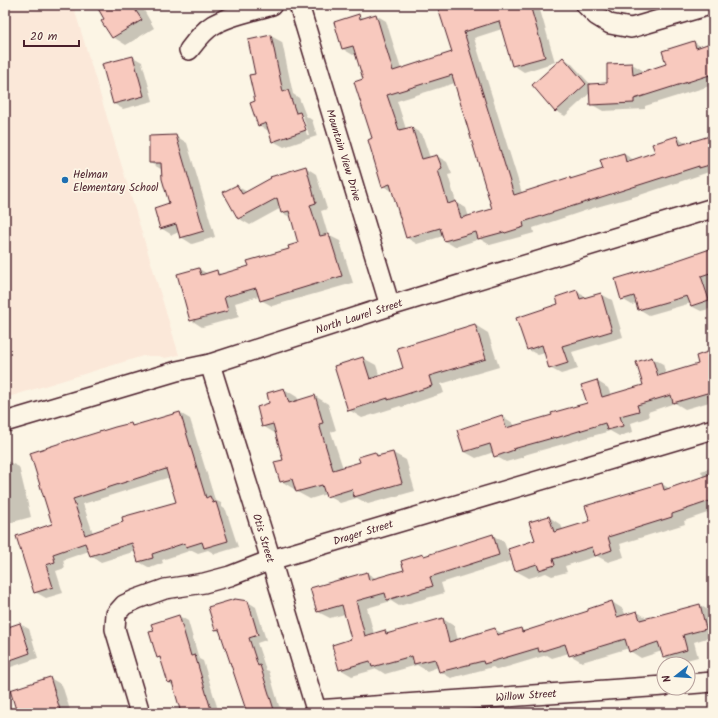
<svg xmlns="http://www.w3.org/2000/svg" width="718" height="718" viewBox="0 0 718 718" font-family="Kalam,sans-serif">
  <defs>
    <pattern id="grass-dots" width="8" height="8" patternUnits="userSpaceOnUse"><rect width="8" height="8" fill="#b2dc99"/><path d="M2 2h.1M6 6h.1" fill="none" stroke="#9bbc84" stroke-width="1.8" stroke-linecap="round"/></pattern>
  </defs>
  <rect width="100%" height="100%" fill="#fcf5e5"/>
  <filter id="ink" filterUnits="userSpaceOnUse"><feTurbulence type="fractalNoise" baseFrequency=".025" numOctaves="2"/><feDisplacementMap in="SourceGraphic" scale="8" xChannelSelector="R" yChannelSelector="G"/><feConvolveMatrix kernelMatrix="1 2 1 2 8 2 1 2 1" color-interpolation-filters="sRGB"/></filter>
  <g filter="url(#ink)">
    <!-- built -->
    <path fill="#fbe8d9" d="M 5,5 L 73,5 L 179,355 L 165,358 L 159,356 L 143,356 L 5,398 Z"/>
    <!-- grass -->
    <path fill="url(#grass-dots)" stroke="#7e7e62" d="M 609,5 L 648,5 C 632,10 625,14 609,5 Z"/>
    <!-- shadow -->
    <g fill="#0003" fill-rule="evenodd">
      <path d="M 97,5 L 141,5 L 154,28 L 126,45 L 113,37 L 105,19 Z"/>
      <path d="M 438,5 L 546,5 L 547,8 L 540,10 L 555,62 L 524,72 L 513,65 L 502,29 L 474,38 L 522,193 L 570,178 L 572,179 L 604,170 L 624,154 L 634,160 L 657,153 L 677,137 L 688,144 L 713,136 L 713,172 L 709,172 L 640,195 L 593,208 L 533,228 L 534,233 L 490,245 L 480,239 L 455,247 L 445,241 L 443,236 L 417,244 L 407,238 L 394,192 L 383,186 L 373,139 L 364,80 L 356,54 L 353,55 L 343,49 L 359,15 L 364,18 L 376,15 L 386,21 L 401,69 L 453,53 ZM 455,83 L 493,210 L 469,217 L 466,208 L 456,202 L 448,175 L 452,174 L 447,162 L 437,156 L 430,158 L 422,134 L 412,128 L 406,129 L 397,101 Z"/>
      <path d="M 271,36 L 282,42 L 293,94 L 299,98 L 306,116 L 312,120 L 317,136 L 284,147 L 273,141 L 270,132 L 259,125 L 256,102 L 256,75 ZM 301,116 L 303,116 L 309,135 L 307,135 Z"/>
      <path d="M 694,42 L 702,47 L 713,43 L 713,85 L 645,106 L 645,109 L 603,111 L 591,104 L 591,92 L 565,116 L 556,111 L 563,58 L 571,63 L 591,85 L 608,84 L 632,64 L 644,71 L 644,72 L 668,65 Z"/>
      <path d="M 133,57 L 142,62 L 153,101 L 123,109 L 114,104 Z"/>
      <path d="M 713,117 L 713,126 L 711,118 Z"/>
      <path d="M 176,136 L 187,143 L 215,237 L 192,244 L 181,237 L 179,232 L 172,235 L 161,228 L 170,204 L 161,169 L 150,163 Z"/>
      <path d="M 305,167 L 316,174 L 327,209 L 321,211 L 328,235 L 340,241 L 353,283 L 272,306 L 261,300 L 259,296 L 235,303 L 239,317 L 202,327 L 191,320 L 199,269 L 208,274 L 217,272 L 223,275 L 250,267 L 290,249 L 299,243 L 292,218 L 282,213 L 281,208 L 250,225 L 238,218 L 237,186 L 247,192 Z"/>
      <path d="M 713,250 L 713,280 L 711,281 L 713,289 L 713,308 L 701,311 L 691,306 L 691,303 L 649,315 L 639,309 L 637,303 L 632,305 L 622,299 Z"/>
      <path d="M 577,292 L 588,298 L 601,294 L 612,300 L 623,337 L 572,352 L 578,369 L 561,374 L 550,368 L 545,353 L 538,355 L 527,349 L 560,305 Z"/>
      <path d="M 475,325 L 488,333 L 499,367 L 441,384 L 444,393 L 402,407 L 400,406 L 362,418 L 349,410 L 363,358 L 376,365 L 380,377 L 405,369 Z"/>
      <path d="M 713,352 L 713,401 L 685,409 L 675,403 L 648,412 L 649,417 L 631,423 L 633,432 L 619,436 L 610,431 L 524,455 L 524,457 L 506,462 L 495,456 L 494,452 L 476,458 L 465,452 L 502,416 L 513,423 L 515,427 L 553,416 L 588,403 L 597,381 L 608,388 L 611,396 L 644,386 L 652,358 L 663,364 L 666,375 L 699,365 Z"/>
      <path d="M 284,389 L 297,397 L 299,401 L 315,396 L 328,404 L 336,430 L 331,432 L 343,468 L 361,463 L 375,453 L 381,456 L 393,453 L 406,460 L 415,491 L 368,504 L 357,498 L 340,503 L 326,494 L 310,499 L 297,492 L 296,489 L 294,489 L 281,481 L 285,460 L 276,434 L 263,426 L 271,404 Z"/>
      <path d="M 180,413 L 190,419 L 215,500 L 221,503 L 222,507 L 226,510 L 238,547 L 215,554 L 208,550 L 198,553 L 192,550 L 162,560 L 163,563 L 150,568 L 139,562 L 136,551 L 101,562 L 91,556 L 89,551 L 63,560 L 65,568 L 56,571 L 63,593 L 46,598 L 35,592 L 54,525 L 73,440 L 75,441 L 131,424 L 135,426 ZM 170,477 L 177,503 L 93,533 L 83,504 Z"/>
      <path d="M 5,460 L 19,467 L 31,517 L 5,524 Z"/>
      <path d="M 713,467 L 713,511 L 684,521 L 685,524 L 620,544 L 624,557 L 608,562 L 597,556 L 565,566 L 567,572 L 552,576 L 546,573 L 529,578 L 516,571 L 509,550 L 536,541 L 549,517 L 561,525 L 563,530 L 591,521 L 662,484 L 670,489 L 704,478 L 701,471 Z"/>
      <path d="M 492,535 L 504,542 L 511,561 L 441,583 L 444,593 L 399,606 L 391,601 L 367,608 L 374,634 L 385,631 L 390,634 L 443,619 L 454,626 L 458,640 L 494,629 L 503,634 L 521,629 L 526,632 L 589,612 L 612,602 L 623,609 L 626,616 L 637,612 L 649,619 L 700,605 L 711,612 L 713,618 L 713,631 L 702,625 L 701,627 L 713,634 L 713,636 L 694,642 L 698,657 L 675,663 L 663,656 L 662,651 L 641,658 L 630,651 L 629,648 L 582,662 L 570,655 L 569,653 L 552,658 L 547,655 L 497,670 L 493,667 L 451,678 L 439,671 L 438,667 L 427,671 L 417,665 L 385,674 L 377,669 L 352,676 L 340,669 L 353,640 L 345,614 L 330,618 L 318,612 L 367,573 L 377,579 L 405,571 L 423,555 L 425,556 Z"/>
      <path d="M 248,602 L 256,607 L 266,640 L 257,643 L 266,670 L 269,671 L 279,706 L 285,709 L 286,713 L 248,713 L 222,633 L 216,630 Z"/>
      <path d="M 179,616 L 188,621 L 199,659 L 203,661 L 219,713 L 181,713 L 180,710 L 181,709 L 173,685 L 169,683 L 162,660 L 157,657 L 155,631 Z"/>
      <path d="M 20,624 L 29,629 L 38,658 L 5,669 L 5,629 Z"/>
      <path d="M 50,678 L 62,685 L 71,713 L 18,713 Z"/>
    </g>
    <!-- building -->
    <g fill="#f8c9be" stroke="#4a1f2b" fill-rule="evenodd">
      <path d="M 96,5 L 132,5 L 142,20 L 112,38 L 101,21 L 104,19 Z"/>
      <path d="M 437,5 L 530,5 L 545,57 L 512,66 L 499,21 L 464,32 L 514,195 L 570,177 L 570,179 L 603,169 L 600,160 L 624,153 L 626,162 L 655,152 L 652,144 L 677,136 L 680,145 L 713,135 L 713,164 L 699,168 L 699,166 L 523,222 L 524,227 L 505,233 L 504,232 L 478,239 L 476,232 L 444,241 L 440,228 L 406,238 L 390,184 L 382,187 L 368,140 L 372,138 L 354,82 L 363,79 L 353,46 L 342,49 L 334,22 L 359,14 L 360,19 L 376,14 L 393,71 L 452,52 ZM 452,75 L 492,209 L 461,218 L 456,201 L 448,204 L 438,170 L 442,168 L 437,155 L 422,159 L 412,127 L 399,130 L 387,95 Z"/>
      <path d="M 271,35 L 283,92 L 288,90 L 296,113 L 300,112 L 306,130 L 272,142 L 266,123 L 258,126 L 250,103 L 255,101 L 249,75 L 255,74 L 248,40 Z"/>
      <path d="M 694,41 L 696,48 L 713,42 L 713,74 L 634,99 L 634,103 L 590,105 L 589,84 L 607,83 L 607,64 L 632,63 L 633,75 L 666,64 L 662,51 Z"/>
      <path d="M 133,56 L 144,96 L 113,104 L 102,64 Z"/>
      <path d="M 563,57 L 586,84 L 555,112 L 532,85 Z"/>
      <path d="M 176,135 L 204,231 L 180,238 L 176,224 L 160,229 L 154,208 L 169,203 L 162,179 L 161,163 L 149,163 L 149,136 Z"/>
      <path d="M 306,166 L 316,203 L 310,205 L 320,236 L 329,234 L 342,276 L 260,301 L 256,288 L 224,297 L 228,311 L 190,321 L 177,274 L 199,268 L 201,275 L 217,270 L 218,275 L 249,266 L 247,261 L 289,249 L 288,246 L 298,243 L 289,211 L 281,213 L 277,198 L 238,219 L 223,192 L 237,185 L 242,194 L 271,178 L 270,177 Z"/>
      <path d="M 713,248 L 713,272 L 701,276 L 709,300 L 691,306 L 687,296 L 638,310 L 634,296 L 621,300 L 615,279 L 672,262 Z"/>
      <path d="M 577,290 L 580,299 L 601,293 L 612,331 L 562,346 L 568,363 L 549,369 L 542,345 L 527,350 L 516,318 L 558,304 L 556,297 Z"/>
      <path d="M 475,324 L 486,359 L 429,376 L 432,386 L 388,400 L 388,398 L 348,411 L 334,366 L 363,357 L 370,379 L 403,368 L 397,348 Z"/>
      <path d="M 713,350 L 713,400 L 710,401 L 707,393 L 673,403 L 671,395 L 637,405 L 639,411 L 620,416 L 623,426 L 607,430 L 605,423 L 556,438 L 556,437 L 513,449 L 514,450 L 494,457 L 490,444 L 464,452 L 457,430 L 502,415 L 506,428 L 552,415 L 551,413 L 587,403 L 581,385 L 597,380 L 602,397 L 643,385 L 636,362 L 652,357 L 658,376 L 698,364 L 696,356 Z"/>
      <path d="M 284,388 L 289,403 L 315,395 L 323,423 L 319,424 L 333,470 L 360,462 L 358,457 L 375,452 L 377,456 L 393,452 L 402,483 L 354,497 L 352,489 L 326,497 L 322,485 L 296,492 L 292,479 L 280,482 L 274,462 L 283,460 L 273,424 L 262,427 L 257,407 L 269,403 L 267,393 Z"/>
      <path d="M 180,412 L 206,498 L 210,496 L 213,503 L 216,502 L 228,541 L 204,548 L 202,542 L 186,547 L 185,543 L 152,554 L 153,558 L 138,562 L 132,543 L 90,556 L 85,543 L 53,554 L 55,562 L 46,565 L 53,587 L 34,593 L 16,536 L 52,524 L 30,453 L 73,439 L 73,440 L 115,427 L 131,423 L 132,426 ZM 166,469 L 176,502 L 122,517 L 123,522 L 85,535 L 73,499 Z"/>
      <path d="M 713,473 L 713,500 L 672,514 L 672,517 L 608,537 L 612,550 L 595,556 L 592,547 L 553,559 L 555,565 L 539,570 L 537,564 L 515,571 L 508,549 L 535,540 L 529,522 L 549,516 L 554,532 L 590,521 L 585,506 L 662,483 L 664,490 Z"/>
      <path d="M 493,534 L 499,555 L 430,577 L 433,586 L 387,600 L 385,593 L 356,601 L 365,636 L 385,630 L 386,634 L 443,618 L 449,642 L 495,628 L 497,635 L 521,628 L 522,632 L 588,611 L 588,609 L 612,601 L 617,617 L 637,611 L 640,620 L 700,604 L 706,629 L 683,635 L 687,650 L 663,657 L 658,642 L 629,652 L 625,639 L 569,656 L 565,644 L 539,652 L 538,648 L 484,664 L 483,661 L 439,672 L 435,659 L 414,664 L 412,656 L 372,667 L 370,661 L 339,670 L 332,645 L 351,639 L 342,605 L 317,612 L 310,588 L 367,572 L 369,580 L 404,570 L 401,561 L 423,554 L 424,556 Z"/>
      <path d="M 235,599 L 248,601 L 258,635 L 249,638 L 258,666 L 260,665 L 275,713 L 247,713 L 219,629 L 215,630 L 208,607 Z"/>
      <path d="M 179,615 L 191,656 L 195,655 L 212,713 L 181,713 L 172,682 L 168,683 L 160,657 L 157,658 L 149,632 L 154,631 L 151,624 Z"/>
      <path d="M 20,623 L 30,653 L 5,662 L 5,628 Z"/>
      <path d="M 50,677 L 61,713 L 17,713 L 10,690 Z"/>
    </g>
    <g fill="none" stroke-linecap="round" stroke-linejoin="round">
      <defs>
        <g id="street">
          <path d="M 299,5 L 390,306"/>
          <path d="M 586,5 L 597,16 L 610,24 L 631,28 L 710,5"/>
          <path d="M 189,50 C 196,41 203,31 213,25 C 230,15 253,11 272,5"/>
          <path d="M 210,364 L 271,560 L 317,713"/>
          <path d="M 5,422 L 177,371 L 210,364 L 390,306 L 713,208"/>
          <path d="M 688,684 L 713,682"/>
          <path d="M 316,710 L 664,686"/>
          <path d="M 140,713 L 115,629 L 116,614 L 124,605 L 137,599 L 165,589 L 204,583 L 230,576 L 271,560 L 713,429"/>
        </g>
      </defs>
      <!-- street casing -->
      <use href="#street" stroke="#4a1f2b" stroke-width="22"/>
      <!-- street -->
      <use href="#street" stroke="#fcf5e5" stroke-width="19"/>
    </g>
  </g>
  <!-- markers -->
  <circle fill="#1f6fb2" stroke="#fcf5e5" stroke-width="1.5" cx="65" cy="180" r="4"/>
  <g text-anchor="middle" stroke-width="3.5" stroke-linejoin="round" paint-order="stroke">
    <!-- street labels -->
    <g font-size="11" fill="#4a1f2b" stroke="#fcf5e5">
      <text transform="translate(344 155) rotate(73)" y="4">Mountain View Drive</text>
      <text transform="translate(359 316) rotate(-18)" y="4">North Laurel Street</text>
      <text transform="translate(363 532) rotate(-17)" y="4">Drager Street</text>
      <text transform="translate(264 538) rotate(73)" y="4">Otis Street</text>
      <text transform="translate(526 695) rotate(-4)" y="4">Willow Street</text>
    </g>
    <!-- poi labels -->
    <g font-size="11" fill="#4a1f2b" stroke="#fcf5e5" text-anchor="start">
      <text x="73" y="178">Helman<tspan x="73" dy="13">Elementary School</tspan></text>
    </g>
  </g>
  <!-- margin -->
  <rect width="718" height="718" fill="none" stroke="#fcf5e5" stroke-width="20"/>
  <rect x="10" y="10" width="698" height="698" fill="none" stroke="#4a1f2b" stroke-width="1.5" filter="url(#ink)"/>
  <!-- north arrow -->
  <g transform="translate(676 676) rotate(253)"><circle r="19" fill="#fcf5e5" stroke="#b59f9b"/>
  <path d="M0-3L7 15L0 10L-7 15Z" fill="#1f6fb2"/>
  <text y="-6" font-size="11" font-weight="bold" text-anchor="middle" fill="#4a1f2b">N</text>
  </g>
  <!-- scale -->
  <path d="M24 40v6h55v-6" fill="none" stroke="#4a1f2b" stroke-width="2"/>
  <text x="30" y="40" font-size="12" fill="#4a1f2b" stroke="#fcf5e5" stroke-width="3" paint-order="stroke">20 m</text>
</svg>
